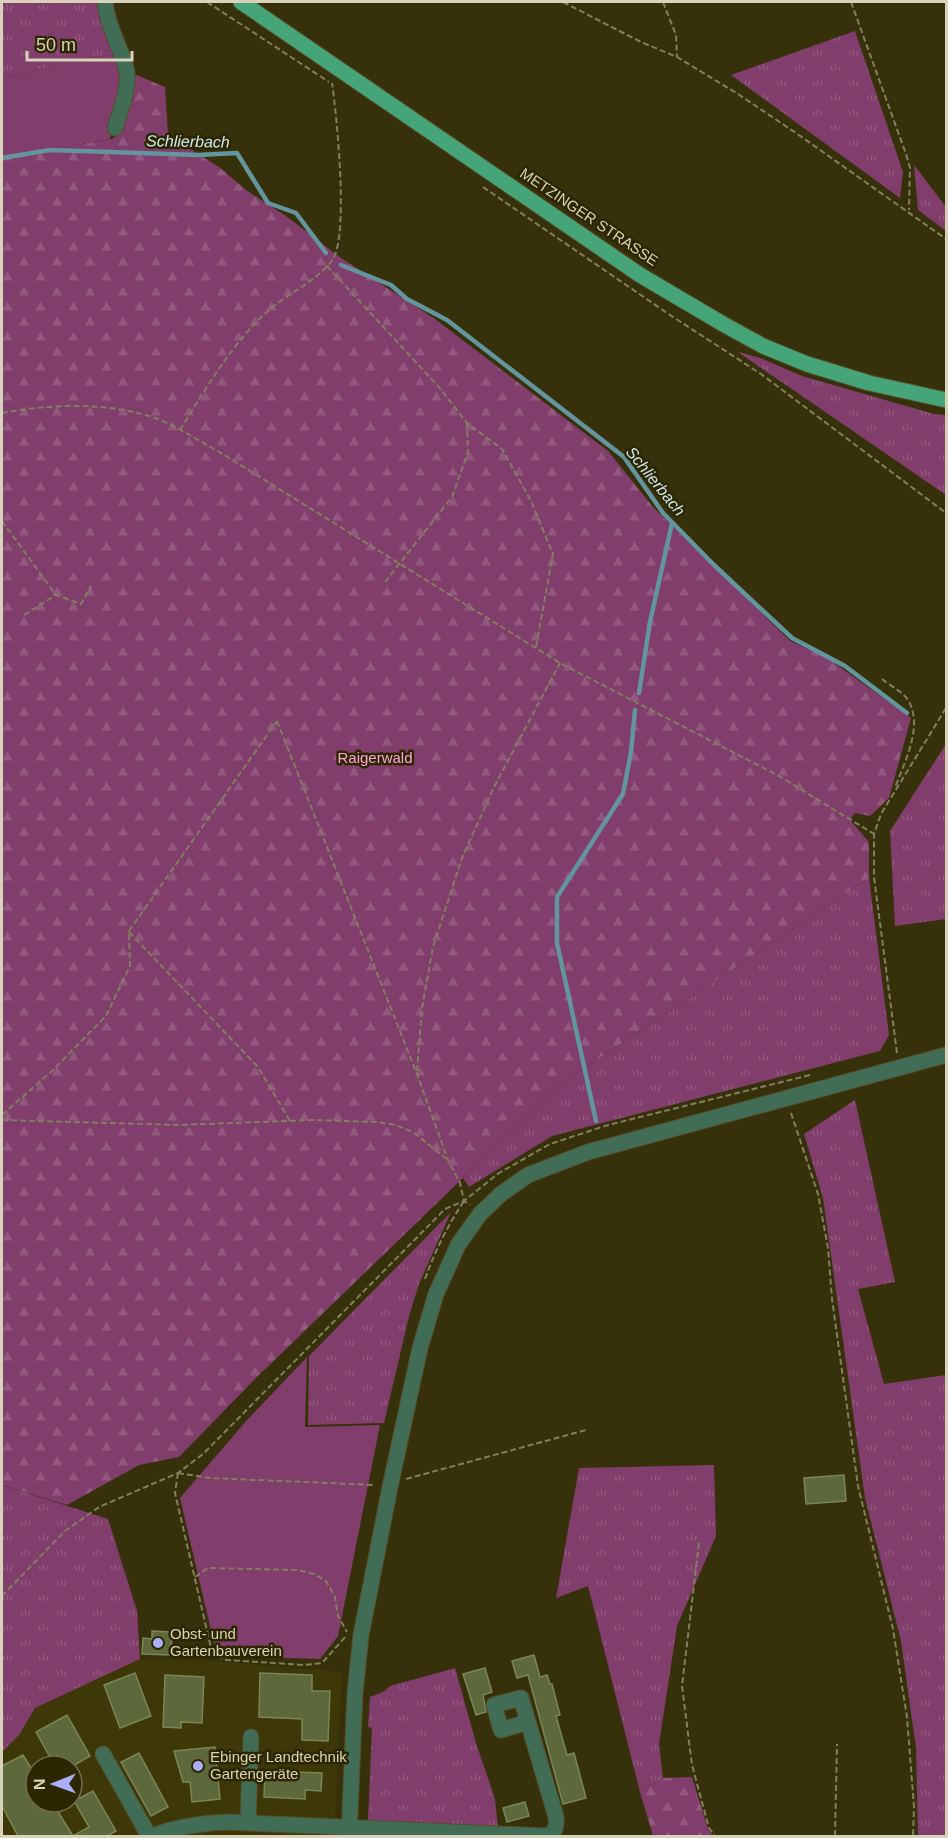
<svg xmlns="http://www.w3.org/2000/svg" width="948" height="1838" viewBox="0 0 948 1838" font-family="Helvetica,sans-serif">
  <defs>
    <pattern id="grass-tufts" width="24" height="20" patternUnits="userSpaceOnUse" patternTransform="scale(1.5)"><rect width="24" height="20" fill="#813d6b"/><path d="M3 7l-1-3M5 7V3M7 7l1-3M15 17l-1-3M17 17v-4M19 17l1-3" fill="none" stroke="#92587e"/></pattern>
    <pattern id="forest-firs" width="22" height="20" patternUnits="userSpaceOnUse" patternTransform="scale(1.5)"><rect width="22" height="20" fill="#813d6b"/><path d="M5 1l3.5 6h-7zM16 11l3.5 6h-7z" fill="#92587e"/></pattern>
  </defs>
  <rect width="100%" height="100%" fill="#37310b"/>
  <!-- built -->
  <path fill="#3e3708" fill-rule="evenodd" d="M 140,1659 L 210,1661 L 343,1672 L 338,1733 L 335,1836 L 2,1836 L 2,1752 L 19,1735 L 35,1708 ZM 36,1766 L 72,1766 L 72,1802 L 36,1802 Z"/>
  <!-- grass -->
  <g fill="url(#grass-tufts)">
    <path d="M 2,2 L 101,2 C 102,25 104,34 117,54 L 71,61 L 2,79 Z"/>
    <path d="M 855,31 L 903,172 L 900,198 L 731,75 Z"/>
    <path d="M 914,165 L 946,207 L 946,231 L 918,210 Z"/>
    <path d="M 738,352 L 760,358 L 802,376 L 934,414 L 946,415 L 946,495 Z"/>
    <path d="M 946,744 L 946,919 L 895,926 L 890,831 Z"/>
    <path d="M 869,878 L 889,1035 L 880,1051 L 552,1136 L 469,1187 L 463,1178 L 558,1086 Z"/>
    <path d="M 855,1100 L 895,1282 L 858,1289 L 884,1384 L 946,1375 L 946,1836 L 918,1836 L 916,1748 L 901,1641 L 865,1498 L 823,1198 L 804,1134 Z"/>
    <path d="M 451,1212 L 419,1284 L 409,1316 L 384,1423 L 308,1425 L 309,1356 Z"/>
    <path d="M 714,1465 L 716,1536 L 677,1626 L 659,1744 L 663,1778 L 640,1792 L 588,1586 L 556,1598 L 579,1468 Z"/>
    <path d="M 2,1485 L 108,1519 L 137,1611 L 140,1659 L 35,1708 L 19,1735 L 2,1752 Z"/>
    <path d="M 455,1668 L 476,1743 L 495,1799 L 498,1829 L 368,1821 L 372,1728 L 368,1727 L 370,1697 L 385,1691 L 390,1686 Z"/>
  </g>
  <!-- forest -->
  <g fill="url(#forest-firs)">
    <path d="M 134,74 L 165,87 L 168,135 L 219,167 L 246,190 L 286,216 L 341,258 L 435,319 L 608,451 L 653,507 L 790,641 L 826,657 L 911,718 L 889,798 L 870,816 L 855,813 L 850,820 L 869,842 L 869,878 L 558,1086 L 256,1378 L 179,1457 L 139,1465 L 67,1505 L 2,1485 L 2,157 L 112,139 L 120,133 Z"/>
    <path d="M 692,1777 L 708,1829 L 713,1836 L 653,1836 L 640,1792 L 663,1778 Z"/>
  </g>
  <!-- garden -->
  <g fill="#813d6b">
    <path d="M 117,54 L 122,79 L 110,139 L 2,158 L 2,79 L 71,61 Z"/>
    <path d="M 307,1357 L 305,1427 L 380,1425 L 338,1636 L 320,1659 L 217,1656 L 180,1498 L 247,1420 Z"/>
  </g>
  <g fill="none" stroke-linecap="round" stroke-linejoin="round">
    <!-- stream -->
    <g stroke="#62959d" stroke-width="4.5">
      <path d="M 2,158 L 50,150 L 198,155 L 237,153 L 268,203 L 296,213 L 326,253"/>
      <path d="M 341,265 L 391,285 L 407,299 L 447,320 L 624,457 L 663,513 L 714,565 L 792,638 L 845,666 L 907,713"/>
      <path d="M 639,693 L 650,622 L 672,523"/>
      <path d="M 596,1121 L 557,943 L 557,897 L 623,794 L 631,752 L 635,710"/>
    </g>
  </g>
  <!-- building -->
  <g fill="#5d693b" stroke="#798657" stroke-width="1.5">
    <path d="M 844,1475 L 846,1501 L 806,1504 L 804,1478 Z"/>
    <path d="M 152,1631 L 172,1632 L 171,1655 L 142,1654 L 143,1638 L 152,1639 Z"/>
    <path d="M 534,1655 L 540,1677 L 547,1675 L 550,1684 L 552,1684 L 560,1715 L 556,1716 L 567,1755 L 574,1753 L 586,1798 L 563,1804 L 528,1675 L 517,1678 L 512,1661 Z"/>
    <path d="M 485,1668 L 492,1692 L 483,1695 L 486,1712 L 476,1715 L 463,1674 Z"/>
    <path d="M 135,1673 L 151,1716 L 120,1728 L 104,1685 Z"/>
    <path d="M 260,1673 L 312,1675 L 312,1691 L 330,1691 L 328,1741 L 302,1740 L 302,1719 L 259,1717 Z"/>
    <path d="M 165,1675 L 204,1677 L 202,1723 L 181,1722 L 181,1728 L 163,1727 Z"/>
    <path d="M 67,1715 L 90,1756 L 73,1766 L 55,1766 L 36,1732 Z"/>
    <path d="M 215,1747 L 220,1799 L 192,1802 L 190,1782 L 183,1782 L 174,1751 Z"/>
    <path d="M 139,1753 L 168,1807 L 151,1816 L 121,1762 Z"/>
    <path d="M 23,1755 L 36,1776 L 36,1802 L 52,1802 L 73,1836 L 89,1827 L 74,1801 L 93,1791 L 116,1831 L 107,1836 L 18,1836 L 2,1806 L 2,1766 Z"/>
    <path d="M 265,1771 L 322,1773 L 321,1791 L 305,1790 L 305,1799 L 264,1797 Z"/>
    <path d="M 525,1802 L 529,1816 L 507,1822 L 503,1808 Z"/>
  </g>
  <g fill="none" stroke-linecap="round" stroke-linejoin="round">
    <defs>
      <g id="minor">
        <path d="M 105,2 C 107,26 120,45 126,68 C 131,86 120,111 115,128"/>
        <path d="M 528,1722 L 501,1730 L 494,1705 L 521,1698 L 556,1817 C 557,1826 556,1833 546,1836"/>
        <path d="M 103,1754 L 149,1836"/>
        <path d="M 248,1822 L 251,1737"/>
        <path d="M 151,1836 C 176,1827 200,1823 227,1822 L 545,1836"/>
        <path d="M 349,1836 L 355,1693 L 361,1635 L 390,1487 L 420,1348 L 436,1294 L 458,1245 L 480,1214 L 501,1194 L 528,1175 L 588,1152 L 946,1055"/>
      </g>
      <path id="major" d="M 241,2 L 640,275 L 723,324 L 763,346 L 807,364 L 869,383 L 946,400"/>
    </defs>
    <!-- minor casing -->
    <use href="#minor" stroke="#544e2a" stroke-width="17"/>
    <!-- major casing -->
    <use href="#major" stroke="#544e2a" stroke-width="17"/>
    <!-- path -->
    <g stroke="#837e5e" stroke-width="2" stroke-dasharray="6 3" stroke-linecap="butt">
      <path d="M 207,2 L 329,82"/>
      <path d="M 563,2 L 641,42 L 677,57 L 738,94 L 796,133 L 946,239"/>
      <path d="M 663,2 L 676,35 L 677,57"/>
      <path d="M 851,2 L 906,154 L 910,168 L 909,210"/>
      <path d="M 483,187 L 670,315 L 761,374 L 946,513"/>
      <path d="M 327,266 L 438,386 L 467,423 L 502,449 L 531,501 L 553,554 L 536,647"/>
      <path d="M 2,413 C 50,404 105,402 152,417 C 176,425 199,441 221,453 L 560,663 L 779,776 L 874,834"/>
      <path d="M 180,430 C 207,387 232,343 270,309 C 289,293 322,278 334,257 C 348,230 337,117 332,83"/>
      <path d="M 2,521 L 56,595 L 81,604 L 91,586"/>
      <path d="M 385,582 L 452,497 L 468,452 L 467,423"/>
      <path d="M 24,615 L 56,595"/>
      <path d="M 882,679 C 889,685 903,692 908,700 C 924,726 904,763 895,788"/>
      <path d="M 277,721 L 417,1074 L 448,1160 L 460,1183 L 464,1201 L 470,1205"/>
      <path d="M 129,932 L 258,1067 L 290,1121"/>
      <path d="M 897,1053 L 874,877 L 874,834 L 881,814 L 946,708"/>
      <path d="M 417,1071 L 422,1008 L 433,947 L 462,858 L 494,787 L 560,663"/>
      <path d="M 791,1113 L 818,1194 L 828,1248 L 832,1299 L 858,1486 L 893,1629 L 907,1717 L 914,1807 L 913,1836"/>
      <path d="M 2,1115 L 53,1070 L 106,1016 L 130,966 L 129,931 L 277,721"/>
      <path d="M 2,1120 L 180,1125 L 313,1120 L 377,1122 L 396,1125 L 413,1132 L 448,1160"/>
      <path d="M 425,1279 C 435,1251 448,1225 464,1201"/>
      <path d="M 178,1473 L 175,1493 L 211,1648 C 215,1655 219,1658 227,1660 L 304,1665 L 322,1663 L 347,1635"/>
      <path d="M 178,1473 L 210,1478 L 375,1485"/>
      <path d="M 406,1479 L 586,1430"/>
      <path d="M 699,1543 L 682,1686 L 692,1765 L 709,1828 L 715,1836"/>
      <path d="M 195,1577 L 208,1568 L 298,1570 L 314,1574 L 326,1581 L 335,1597 L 338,1616 L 347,1632"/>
      <path d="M 2,1596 L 65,1531 L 99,1507 L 178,1473 L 203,1454 L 445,1209 L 464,1201 L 499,1173 L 550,1144 L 608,1125 L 810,1075"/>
      <path d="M 835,1836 L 837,1744"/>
    </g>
    <!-- minor -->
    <use href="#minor" stroke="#416c56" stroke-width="15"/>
    <!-- major -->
    <use href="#major" stroke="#45a579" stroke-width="15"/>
  </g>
  <!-- markers -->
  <g fill="#abaffb" stroke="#2d2701" stroke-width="2">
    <circle cx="158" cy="1643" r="6"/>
    <circle cx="198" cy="1766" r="6"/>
  </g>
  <g text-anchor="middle" stroke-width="5" stroke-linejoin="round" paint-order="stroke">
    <!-- street labels -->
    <g font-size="15" fill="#d7d3ba" stroke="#2d2701">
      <text transform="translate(589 217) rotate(34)" y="5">METZINGER STRASSE</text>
    </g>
    <!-- park labels -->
    <g font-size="15" fill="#fea3de" stroke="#2d2701">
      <text x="375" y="763">Raigerwald</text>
    </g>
    <!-- poi labels -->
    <g font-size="15" fill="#d7d3ba" stroke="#2d2701" text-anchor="start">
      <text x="170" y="1639">Obst- und<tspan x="170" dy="17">Gartenbauverein</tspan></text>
      <text x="210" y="1762">Ebinger Landtechnik<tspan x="210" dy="17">Gartengeräte</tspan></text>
    </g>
    <!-- water labels -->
    <g font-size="16" font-style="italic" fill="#cce8f2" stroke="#2d2701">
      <text transform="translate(188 141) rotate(1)" y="6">Schlierbach</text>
      <text transform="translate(656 481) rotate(51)" y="6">Schlierbach</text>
    </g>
  </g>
  <!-- border -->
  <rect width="948" height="1838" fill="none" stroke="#d7d3ba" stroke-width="6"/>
  <!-- north arrow -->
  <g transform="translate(54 1784) rotate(269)"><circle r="28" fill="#2d2701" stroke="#716c4b" stroke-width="1.5"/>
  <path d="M0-4.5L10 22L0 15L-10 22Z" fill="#abaffb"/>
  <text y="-9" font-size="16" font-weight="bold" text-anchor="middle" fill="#d7d3ba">N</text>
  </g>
  <!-- scale -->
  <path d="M27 51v9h105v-9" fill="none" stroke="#d7d3ba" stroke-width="3"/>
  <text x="36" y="51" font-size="18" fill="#d7d3ba" stroke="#2d2701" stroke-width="4.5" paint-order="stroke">50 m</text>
</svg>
